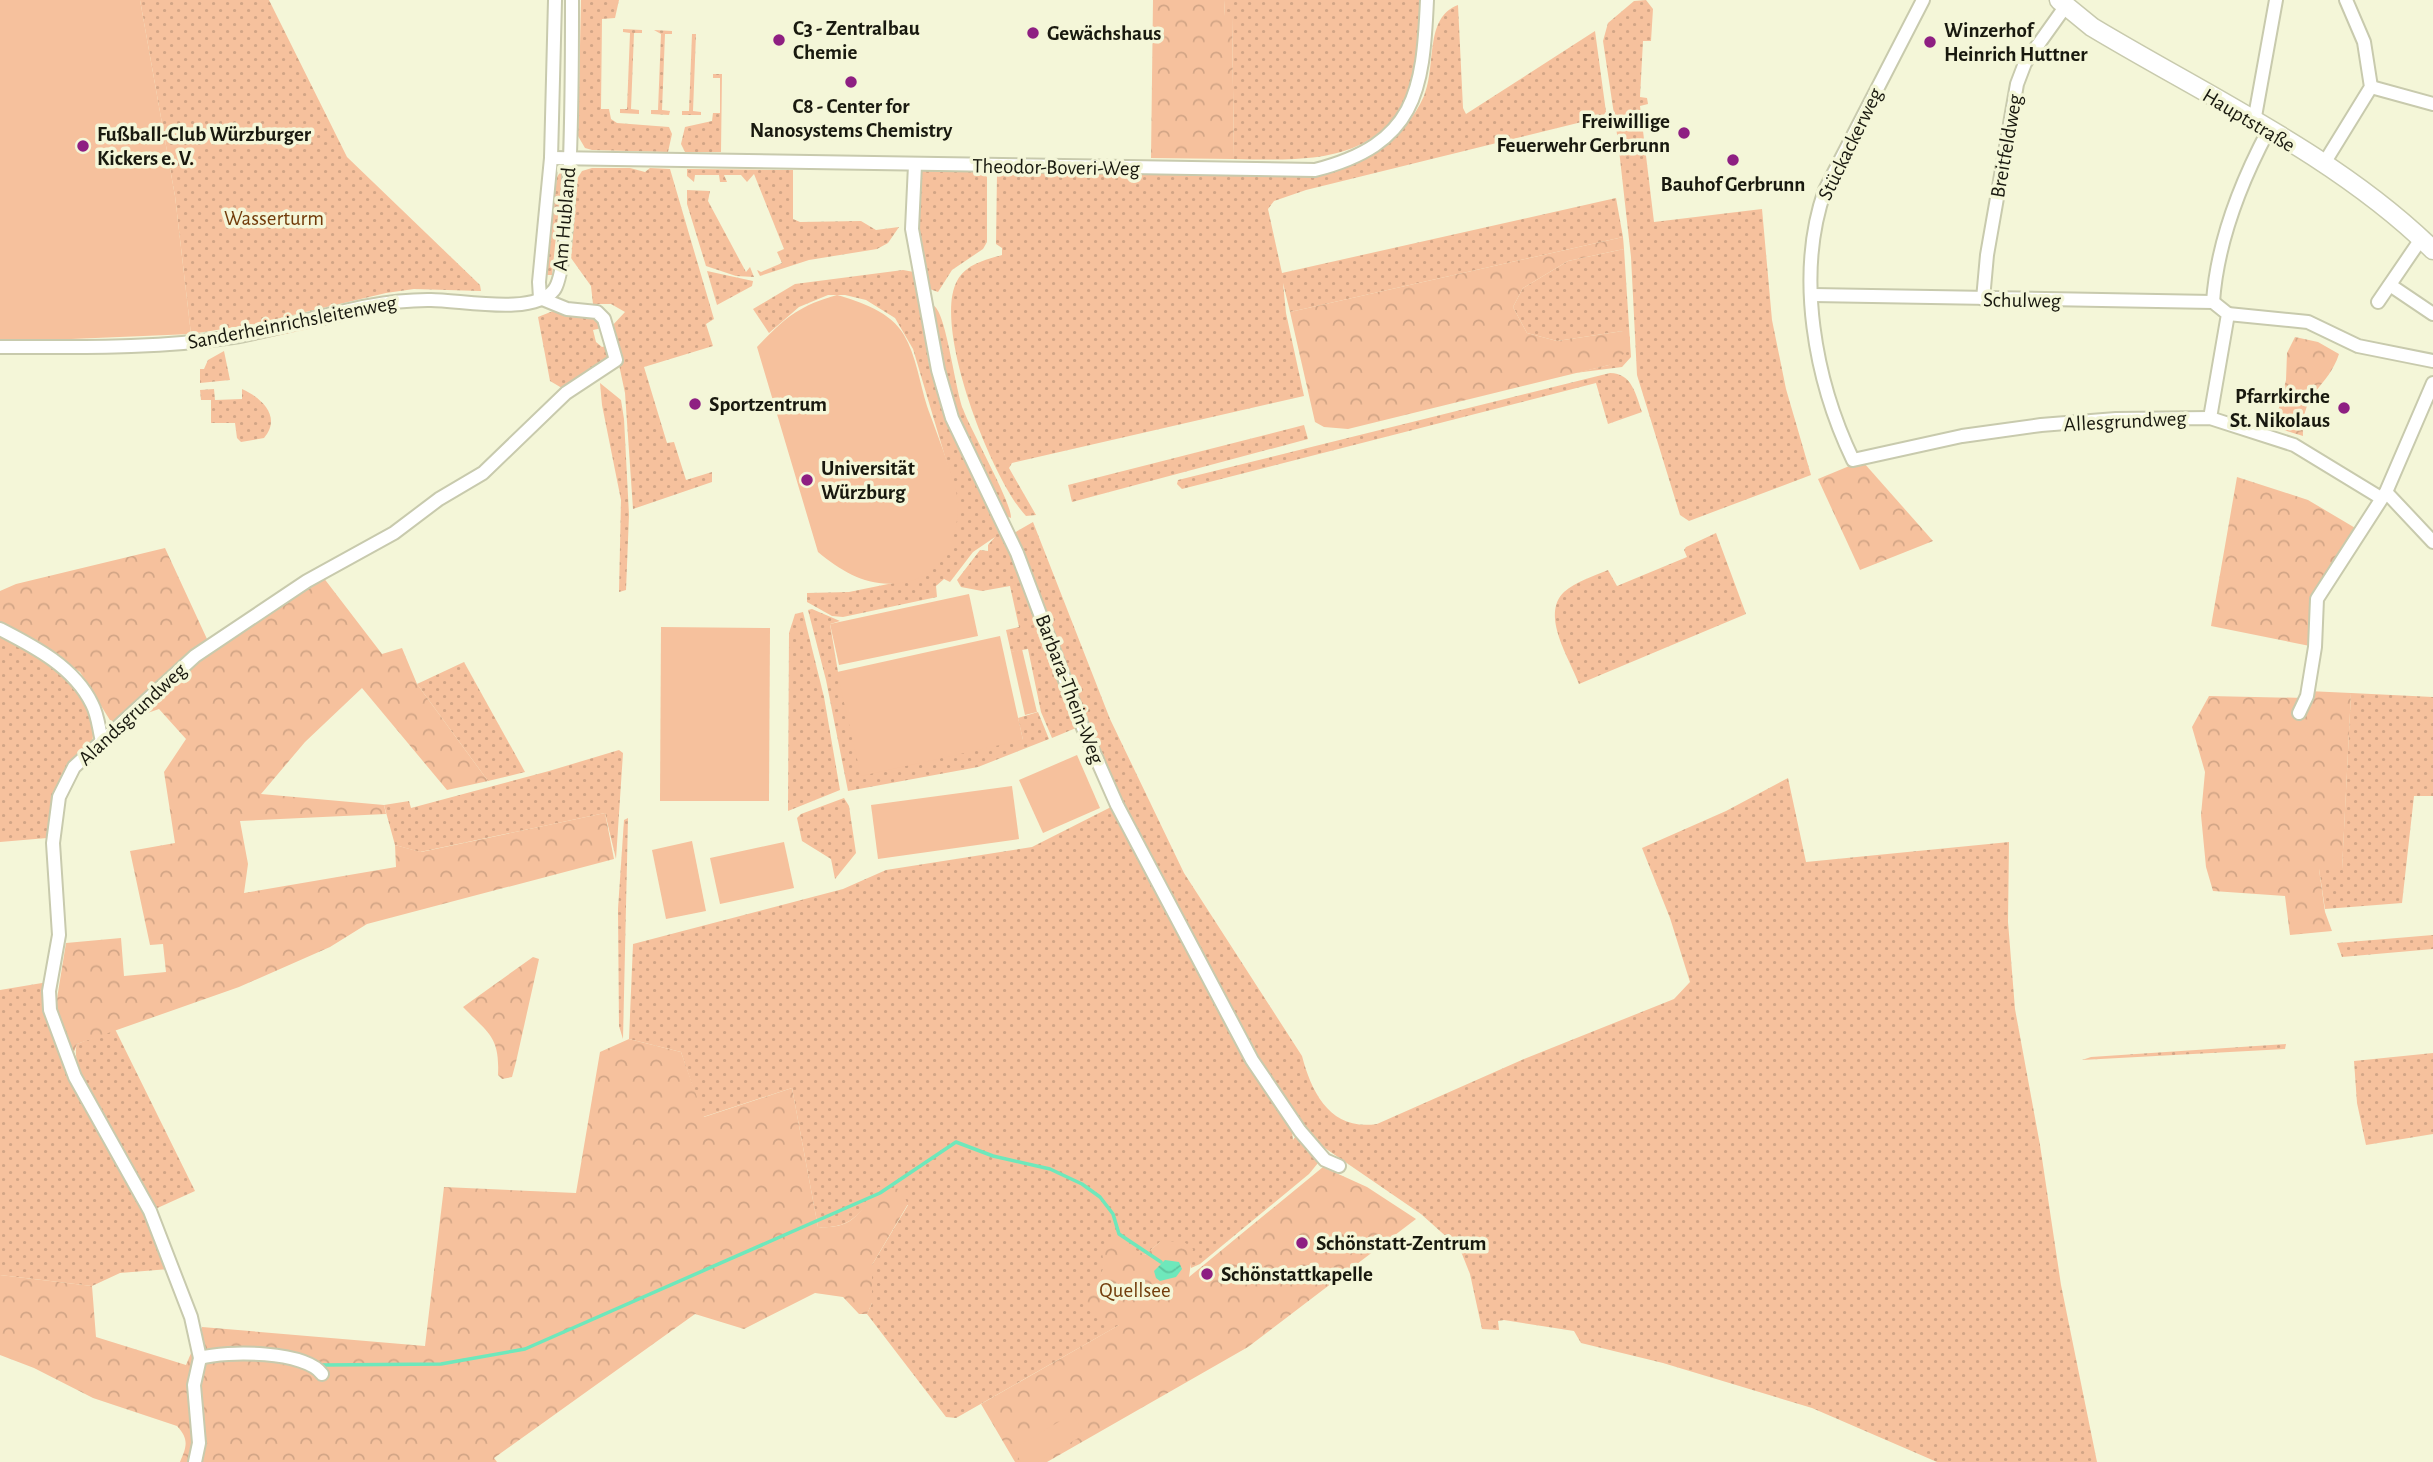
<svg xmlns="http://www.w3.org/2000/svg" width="2433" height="1462" viewBox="0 0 2433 1462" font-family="'Alegreya Sans',sans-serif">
  <defs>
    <pattern id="grass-dots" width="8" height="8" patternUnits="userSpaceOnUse" patternTransform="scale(1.75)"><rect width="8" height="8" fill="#f6c19d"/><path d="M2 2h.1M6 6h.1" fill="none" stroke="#d2a586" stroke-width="1.8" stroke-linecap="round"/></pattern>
    <pattern id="forest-crowns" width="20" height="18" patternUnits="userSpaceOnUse" patternTransform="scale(1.75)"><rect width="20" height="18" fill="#f6c19d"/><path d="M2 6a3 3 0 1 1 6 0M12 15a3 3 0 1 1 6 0" fill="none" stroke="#d2a586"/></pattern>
    <pattern id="water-waves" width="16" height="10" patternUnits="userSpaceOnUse" patternTransform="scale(1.75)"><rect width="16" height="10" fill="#6ee8bb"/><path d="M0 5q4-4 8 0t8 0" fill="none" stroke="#5fc6a0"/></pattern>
  </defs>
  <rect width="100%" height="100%" fill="#f4f6d8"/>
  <!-- grass -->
  <g fill="url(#grass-dots)">
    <path d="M 140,0 L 269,0 L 347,157 L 480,285 L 481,291 L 414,289 L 386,293 L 255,324 L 191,334 L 175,196 Z"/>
    <path d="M 581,0 L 619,0 L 615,18 L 602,19 L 601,109 L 609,109 L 611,119 L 617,123 L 669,127 L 672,134 L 668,152 L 592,150 L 585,148 L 578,136 Z"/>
    <path d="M 1225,0 L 1420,0 C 1420,21 1423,44 1418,64 C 1395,164 1316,161 1234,159 L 1232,17 L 1224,16 Z"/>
    <path d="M 1646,0 L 1653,9 L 1651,41 L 1643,41 L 1640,97 L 1647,98 L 1648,104 L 1640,106 L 1654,222 L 1762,209 L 1772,320 L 1786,389 L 1811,475 L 1689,521 L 1680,515 L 1637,375 L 1631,257 L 1618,141 L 1603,41 L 1608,23 L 1634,1 Z"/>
    <path d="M 1458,5 L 1463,108 L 1466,114 L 1595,31 L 1606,112 L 1602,117 L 1306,190 L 1274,201 L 1268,209 L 1282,273 L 1616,198 L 1623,237 L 1290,312 L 1283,283 L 1286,313 L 1304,396 L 1012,463 L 1009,468 L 1036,515 L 1026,516 C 992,480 932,327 957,281 C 966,264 985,260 1002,255 L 1002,248 L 996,244 L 997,173 L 1001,170 L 1320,174 C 1365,161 1404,141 1424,96 C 1437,64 1424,18 1458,5 Z"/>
    <path d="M 623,29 L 642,30 L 642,33 L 634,33 L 631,109 L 639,110 L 639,114 L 620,113 L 620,109 L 627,109 L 630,33 L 623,32 Z"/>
    <path d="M 654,30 L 672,31 L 672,34 L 665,34 L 662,110 L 670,111 L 669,115 L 651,114 L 651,110 L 658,110 L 661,34 Z"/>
    <path d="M 692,34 L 696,34 L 693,111 L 701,112 L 701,115 L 682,115 L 682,111 L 689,111 Z"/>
    <path d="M 713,74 L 722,74 L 721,152 L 685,152 L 681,144 L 685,127 L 712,121 L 713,113 L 720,113 L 720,78 L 713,78 Z"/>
    <path d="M 563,168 L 552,275 L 546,275 L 557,177 Z"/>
    <path d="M 592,168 L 630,168 L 645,172 L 650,168 L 670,169 L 714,319 L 706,324 L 713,346 L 644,367 L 667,443 L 674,442 L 686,480 L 712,472 L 712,482 L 633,509 L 625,393 L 611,327 L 625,312 L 611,304 L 593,304 L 591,286 L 571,258 L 577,179 L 582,171 Z"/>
    <path d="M 687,169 L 793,170 L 793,219 L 800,222 L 861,221 L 876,230 L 899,227 L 888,243 L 877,249 L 809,260 L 760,276 L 757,270 L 761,272 L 782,263 L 777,252 L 784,249 L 754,174 L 747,182 L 741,175 L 724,175 L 727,182 L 720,182 L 719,175 L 695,175 L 694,182 L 687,176 Z"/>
    <path d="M 924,170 L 980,170 L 987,177 L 987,242 L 983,249 L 952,270 L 938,292 L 927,288 L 918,230 L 920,172 Z"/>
    <path d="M 687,190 L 710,191 L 708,201 L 746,272 L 750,267 L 754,277 L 736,276 L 706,266 L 687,204 Z"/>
    <path d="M 1624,249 L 1631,357 L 1622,367 L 1575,373 L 1609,365 L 1623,331 L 1557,341 L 1527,333 L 1513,307 L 1523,288 L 1568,261 Z"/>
    <path d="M 903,270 L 914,272 L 916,276 L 929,364 L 950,423 L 1009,548 L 1076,728 L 1052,738 L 1041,712 L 1028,649 L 1011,652 L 1006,630 L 1019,627 L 1010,586 L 982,591 L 961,587 L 957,580 L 980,550 L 988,551 L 988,545 L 995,537 L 973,552 L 950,582 L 944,579 L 936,586 L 937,597 L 843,617 L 832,616 L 807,602 L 807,593 L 849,592 L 893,583 L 957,502 L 955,490 L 913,349 L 895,318 L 866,300 L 845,295 L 828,295 L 799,307 L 769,333 L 753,309 L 795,284 Z"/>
    <path d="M 707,271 L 753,281 L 752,286 L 717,305 Z"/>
    <path d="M 934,306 C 946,313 955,388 963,409 C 971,431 1012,503 1011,518 L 1006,516 L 954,406 L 942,370 L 931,310 Z"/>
    <path d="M 394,308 L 397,310 L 243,343 L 250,339 Z"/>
    <path d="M 553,311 L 597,317 L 602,328 L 593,330 L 596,342 L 602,347 L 609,345 L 612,358 L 567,391 L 550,381 L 538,317 Z"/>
    <path d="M 224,351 L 230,380 L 200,383 L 200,369 L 204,369 L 208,360 Z"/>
    <path d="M 1610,373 C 1632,373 1636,395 1642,412 L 1608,424 L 1596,383 L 1182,489 L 1177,484 L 1178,480 Z"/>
    <path d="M 600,383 L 621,400 L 624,419 L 629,515 L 626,590 L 619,592 L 621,500 L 602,405 Z"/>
    <path d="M 214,389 L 215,400 L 242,399 L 242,389 C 262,398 282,417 264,438 L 241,442 L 237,438 L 235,423 L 211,423 L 211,400 L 201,400 L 200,390 Z"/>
    <path d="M 1304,425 L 1308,439 L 1072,502 L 1068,485 Z"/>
    <path d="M 1033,522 L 1110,719 L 1184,873 L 1302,1056 C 1312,1094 1331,1131 1377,1124 L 1524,1059 L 1674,999 L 1690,982 L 1670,918 L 1642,848 L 1726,811 L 1788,778 L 1806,862 L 2009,842 L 2008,922 L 2015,1009 L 2040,1145 L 2061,1285 L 2097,1462 L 1937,1462 L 1812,1408 L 1663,1363 L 1581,1343 L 1574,1331 L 1504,1320 L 1498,1321 L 1499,1330 L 1482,1329 L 1470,1274 L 1460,1249 L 1421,1214 L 1316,1142 L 1263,1065 L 1120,800 L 1014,533 Z"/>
    <path d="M 1716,533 L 1746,614 L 1579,684 C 1570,659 1540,615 1564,592 C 1575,582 1594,576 1608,570 L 1617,586 L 1687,557 L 1684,550 L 1686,547 Z"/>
    <path d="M 812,609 L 840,621 L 830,624 L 838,672 L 1023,740 L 1018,718 L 1038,712 L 1049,739 L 978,767 L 848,791 L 826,680 L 808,610 Z"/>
    <path d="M 803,612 L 824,697 L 840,790 L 788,811 L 789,633 L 795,614 Z"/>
    <path d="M 0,633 L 73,680 L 90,706 L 94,728 L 92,743 L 56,792 L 47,838 L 0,842 Z"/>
    <path d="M 464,662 L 525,772 L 488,781 L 417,684 Z"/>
    <path d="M 2351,693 L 2433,697 L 2433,796 L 2414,796 L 2402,903 L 2325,909 L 2319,869 L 2342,869 Z"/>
    <path d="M 619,750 L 623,753 L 616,859 L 605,813 L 420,852 L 395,845 L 384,805 L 409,801 L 411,808 L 549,771 Z"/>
    <path d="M 844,798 L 849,806 L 856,853 L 835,879 L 831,859 L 802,841 L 797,818 L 801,814 Z"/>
    <path d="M 1113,806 L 1249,1066 L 1292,1131 L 1293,1140 L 1297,1134 L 1318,1163 L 1309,1174 L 1200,1264 L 1191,1268 L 1190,1259 L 1160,1242 L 1145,1255 L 1136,1251 L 1105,1262 L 1099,1285 L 1091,1291 L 1121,1324 L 956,1418 L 946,1417 L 867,1314 L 872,1303 L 872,1265 L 908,1205 L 864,1208 C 850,1224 839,1228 818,1227 L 792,1088 L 703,1117 L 681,1052 L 629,1039 L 633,944 L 843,889 L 886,870 L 1032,847 Z"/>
    <path d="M 628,818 L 623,1039 L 619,1026 L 618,909 L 624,820 Z"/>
    <path d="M 2433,935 L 2433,949 L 2342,957 L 2337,943 Z"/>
    <path d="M 48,982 L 48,1016 L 146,1206 L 169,1269 L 120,1273 L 92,1286 L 0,1275 L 0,990 Z"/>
    <path d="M 115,1029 L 195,1191 L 153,1210 C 136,1179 66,1073 77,1044 Z"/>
    <path d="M 2286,1044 L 2285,1049 L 2082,1060 L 2091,1057 Z"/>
    <path d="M 2433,1053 L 2433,1134 L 2366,1145 L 2357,1103 L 2354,1061 Z"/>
  </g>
  <!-- forest -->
  <g fill="url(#forest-crowns)">
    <path d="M 1153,0 L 1225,0 L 1224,16 L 1232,16 L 1234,159 L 1151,158 Z"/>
    <path d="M 1623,237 L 1624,249 L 1568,261 L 1523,288 L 1513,307 L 1527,333 L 1557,341 L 1623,331 L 1630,337 L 1629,350 L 1609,365 L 1348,429 L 1324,427 L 1315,422 L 1290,312 Z"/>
    <path d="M 2295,337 L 2318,342 L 2339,354 C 2327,390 2301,390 2303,436 L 2274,427 L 2286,380 L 2287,353 Z"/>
    <path d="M 1859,462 L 1864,463 L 1933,541 L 1860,570 L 1818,479 Z"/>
    <path d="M 2237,477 L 2308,500 L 2362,532 L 2317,599 L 2315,647 L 2211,626 Z"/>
    <path d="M 165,548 L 213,652 L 323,577 L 382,654 L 402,648 L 417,684 L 488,781 L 447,790 L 362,688 L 305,742 L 261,794 L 384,805 L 386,814 L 240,821 L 248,864 L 244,893 L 396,867 L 395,845 L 421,852 L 605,813 L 614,859 L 367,924 L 330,947 L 239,987 L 77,1044 L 74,1052 L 88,1088 L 85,1090 L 55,1011 L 66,943 L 121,938 L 124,976 L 166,972 L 163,944 L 150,945 L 130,851 L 175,843 L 164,772 L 186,739 L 159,709 L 113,725 L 80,672 L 0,623 L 0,591 L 16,584 Z"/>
    <path d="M 2308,691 L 2351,693 L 2342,870 L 2319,869 L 2325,912 L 2332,931 L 2290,935 L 2285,896 L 2213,891 L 2206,867 L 2201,815 L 2205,772 L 2192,727 L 2209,696 L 2306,698 Z"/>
    <path d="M 533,957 L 539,959 L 516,1062 L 512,1077 L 502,1079 L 498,1075 C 500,1036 488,1033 463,1007 Z"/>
    <path d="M 629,1039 L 681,1052 L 704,1117 L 792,1088 L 818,1227 C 853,1229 859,1214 878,1187 L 900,1189 L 908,1204 L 872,1265 L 872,1303 L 867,1314 L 859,1314 L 843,1297 L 815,1293 L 744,1329 L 695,1314 L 494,1458 L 497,1462 L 180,1462 C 187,1446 189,1439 177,1426 L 93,1398 L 34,1368 L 0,1355 L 0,1275 L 92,1286 L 96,1337 L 186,1365 L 202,1327 L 425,1346 L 444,1187 L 576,1193 L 600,1052 Z"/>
    <path d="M 1323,1167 L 1367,1187 L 1416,1219 L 1248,1347 L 1047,1462 L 1015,1462 L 981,1404 L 1119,1325 L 1105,1323 L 1083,1298 C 1098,1284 1108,1272 1101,1250 L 1113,1238 L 1145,1255 L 1160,1242 L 1183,1241 L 1193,1249 L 1189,1277 Z"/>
  </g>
  <!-- pitch -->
  <g fill="#f6c19d">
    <path d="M 0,0 L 140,0 L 175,196 L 191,334 L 0,342 Z"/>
    <path d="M 837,295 C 861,302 891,312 904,335 C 916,355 920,384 927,406 C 935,429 956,481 958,502 C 959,537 944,573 910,581 C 873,590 846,575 818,552 L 757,347 C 785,318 798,306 837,295 Z"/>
    <path d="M 969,594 L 978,636 L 839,665 L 830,624 Z"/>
    <path d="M 661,627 L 770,628 L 769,801 L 660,801 Z"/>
    <path d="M 1000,636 L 1023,740 L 861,776 L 837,672 Z"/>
    <path d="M 1022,649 L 1037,712 L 1025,715 L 1011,652 Z"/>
    <path d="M 1077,755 L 1100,808 L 1043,833 L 1019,780 Z"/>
    <path d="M 1012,786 L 1019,839 L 878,859 L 871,805 Z"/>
    <path d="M 692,841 L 706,911 L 666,919 L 652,850 Z"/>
    <path d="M 784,842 L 794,888 L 720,904 L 710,858 Z"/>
    <path d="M 1072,1414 L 1085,1434 L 1038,1462 L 1021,1462 L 1013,1449 Z"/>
  </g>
  <!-- water -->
  <path fill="url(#water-waves)" d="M 1165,1260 L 1179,1262 L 1182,1269 L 1176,1277 L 1160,1281 L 1156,1278 L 1154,1271 Z"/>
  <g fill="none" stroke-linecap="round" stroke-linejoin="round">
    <!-- stream -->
    <path stroke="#6ee8bb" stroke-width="3.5" d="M 323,1365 L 441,1364 L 525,1349 L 880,1193 L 956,1142 L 993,1156 L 1050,1169 L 1082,1184 L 1100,1197 L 1113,1214 L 1119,1234 L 1161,1262"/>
    <defs>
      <g id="street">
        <path d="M 1923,0 L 1825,190 C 1795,275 1815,381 1853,460 L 1962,436 L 2041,425 L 2116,419 L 2210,418 L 2294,445 L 2381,498"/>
        <path d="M 2371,87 L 2433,104"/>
        <path d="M 2254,122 L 2276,0"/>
        <path d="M 551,158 L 1315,170 C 1416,144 1423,92 1427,0"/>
        <path d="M 915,165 L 912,229 L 938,370 L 952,418 L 1017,553 L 1083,728 L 1117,805 L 1252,1060 L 1300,1131 L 1325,1160 L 1339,1166"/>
        <path d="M 2323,165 L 2371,87 L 2364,42 L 2346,0"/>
        <path d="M 2390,285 L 2433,314"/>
        <path d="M 1813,295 L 2213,302 L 2228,314 L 2210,418"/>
        <path d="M 540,298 L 539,282 L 551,158 L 555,0"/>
        <path d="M 1983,299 L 1987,255 L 2017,84 L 2025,63 L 2065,7"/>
        <path d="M 2213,302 C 2217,244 2241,182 2268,131"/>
        <path d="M 2378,302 L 2421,239"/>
        <path d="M 2228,314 L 2308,322 L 2358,346 L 2433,361"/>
        <path d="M 0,347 C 77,347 156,349 233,337 C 299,326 364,299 431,300 C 462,300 533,316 554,290 C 573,267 572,42 572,0"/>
        <path d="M 2386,492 L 2433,542"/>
        <path d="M 0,629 C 35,647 74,667 92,704 C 98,715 99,730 102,741"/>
        <path d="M 2299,713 L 2307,696 L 2315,647 L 2317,599 L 2386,492 L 2433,383"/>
        <path d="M 200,1358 C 227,1350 306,1351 322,1374"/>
        <path d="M 195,1462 L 199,1443 L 194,1385 L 200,1358 L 191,1317 L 150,1211 L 75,1077 L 50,1010 L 49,991 L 59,935 L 53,843 L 59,797 L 74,767 L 195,656 L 307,581 L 394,533 L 439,499 L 483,473 L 566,393 L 616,360 L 604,319 L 597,312 L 567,309 L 540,298"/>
      </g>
      <path id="secondary" d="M 2059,0 L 2092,27 C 2205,95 2339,157 2433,250"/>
    </defs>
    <!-- street casing -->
    <use href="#street" stroke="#c8caad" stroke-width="16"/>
    <!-- secondary casing -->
    <use href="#secondary" stroke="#c8caad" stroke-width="21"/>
    <!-- street -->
    <use href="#street" stroke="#fff" stroke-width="12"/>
    <!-- secondary -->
    <use href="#secondary" stroke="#fff" stroke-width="18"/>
  </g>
  <!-- markers -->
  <g fill="#8e1f82" stroke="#f4f6d8" stroke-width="2.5">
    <circle cx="1033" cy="33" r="7"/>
    <circle cx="779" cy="40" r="7"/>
    <circle cx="1930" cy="42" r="7"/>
    <circle cx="851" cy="82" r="7"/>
    <circle cx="1684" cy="133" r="7"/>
    <circle cx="83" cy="146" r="7"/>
    <circle cx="1733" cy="160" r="7"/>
    <circle cx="695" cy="404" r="7"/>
    <circle cx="2344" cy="408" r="7"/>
    <circle cx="807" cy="480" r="7"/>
    <circle cx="1302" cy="1243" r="7"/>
    <circle cx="1207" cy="1274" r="7"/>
  </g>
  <g text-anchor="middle" stroke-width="7" stroke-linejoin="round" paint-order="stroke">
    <!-- poi labels -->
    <g font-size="21" font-weight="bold" fill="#19190f" stroke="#f4f6d8" text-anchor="start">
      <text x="793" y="35">C3 - Zentralbau<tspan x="793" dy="24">Chemie</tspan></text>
      <text x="1944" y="37">Winzerhof<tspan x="1944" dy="24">Heinrich Huttner</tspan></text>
      <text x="1047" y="40">Gewächshaus</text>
      <text x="851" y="113" text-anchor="middle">C8 - Center for<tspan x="851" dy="24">Nanosystems Chemistry</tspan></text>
      <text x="1670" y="128" text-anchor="end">Freiwillige<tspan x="1670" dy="24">Feuerwehr Gerbrunn</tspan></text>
      <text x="97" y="141">Fußball-Club Würzburger<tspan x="97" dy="24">Kickers e. V.</tspan></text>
      <text x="1733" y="191" text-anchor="middle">Bauhof Gerbrunn</text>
      <text x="2330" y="403" text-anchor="end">Pfarrkirche<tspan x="2330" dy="24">St. Nikolaus</tspan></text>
      <text x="709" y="411">Sportzentrum</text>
      <text x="821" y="475">Universität<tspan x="821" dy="24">Würzburg</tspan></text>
      <text x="1316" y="1250">Schönstatt-Zentrum</text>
      <text x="1221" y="1281">Schönstattkapelle</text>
    </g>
    <!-- street labels -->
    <g font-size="21" fill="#19190f" stroke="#f4f6d8">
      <text transform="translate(2249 120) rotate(31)" y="7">Hauptstraße</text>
      <text transform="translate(1850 144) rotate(-64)" y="7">Stückackerweg</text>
      <text transform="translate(2006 146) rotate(-80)" y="7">Breitfeldweg</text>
      <text transform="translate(1056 167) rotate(1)" y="7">Theodor-Boveri-Weg</text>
      <text transform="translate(564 219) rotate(-85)" y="7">Am Hubland</text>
      <text transform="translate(2022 300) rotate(1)" y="7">Schulweg</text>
      <text transform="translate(292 322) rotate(-11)" y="7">Sanderheinrichsleitenweg</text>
      <text transform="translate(2125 421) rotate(-3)" y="7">Allesgrundweg</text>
      <text transform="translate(1070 689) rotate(69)" y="7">Barbara-Thein-Weg</text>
      <text transform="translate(132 714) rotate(-43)" y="7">Alandsgrundweg</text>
    </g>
    <!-- park labels -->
    <g font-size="21" fill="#723c0b" stroke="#f4f6d8">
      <text x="274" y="225">Wasserturm</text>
      <text x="1135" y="1297">Quellsee</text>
    </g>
  </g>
</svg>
